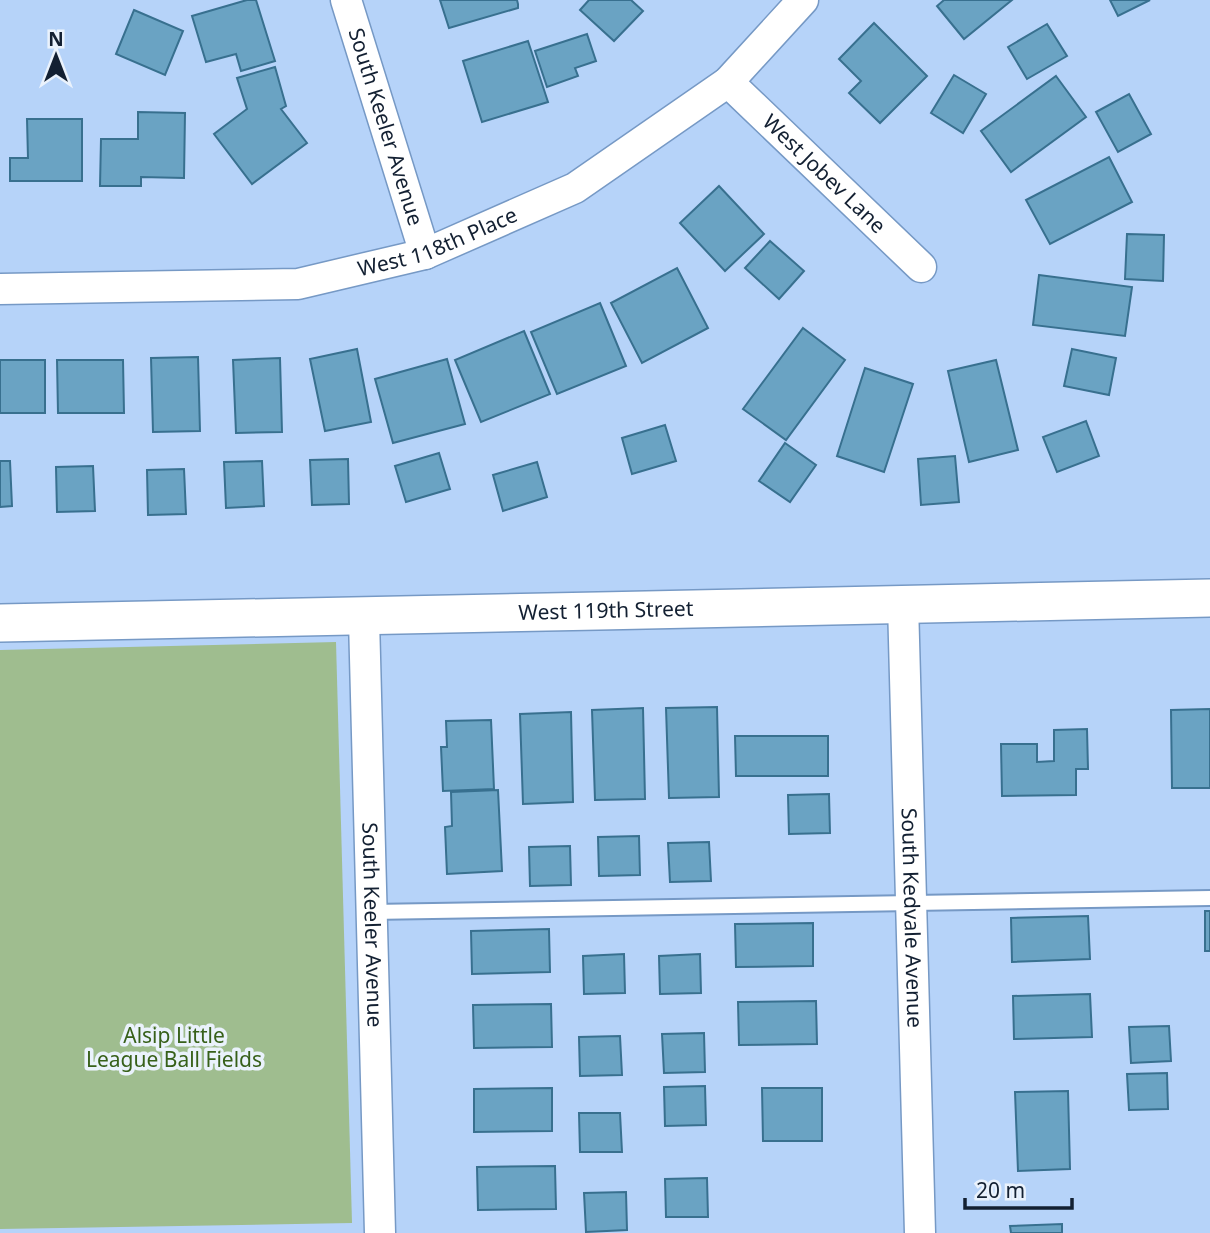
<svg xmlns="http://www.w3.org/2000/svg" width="1210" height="1233" viewBox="0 0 1210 1233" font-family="'Noto Sans',sans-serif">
  <rect width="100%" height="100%" fill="#b6d3f9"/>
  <!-- green -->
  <path fill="#9fbd8f" d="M 336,642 L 352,1223 L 0,1229 L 0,650 Z"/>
  <!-- building -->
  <g fill="#6aa3c3" stroke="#38708f" stroke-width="2">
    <path d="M 247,0 L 256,0 L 275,61 L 241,71 L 236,54 L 206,62 L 192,16 Z"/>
    <path d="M 440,0 L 517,0 L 518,4 L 518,8 L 449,28 Z"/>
    <path d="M 589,0 L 631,0 L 643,11 L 614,41 L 580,10 Z"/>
    <path d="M 944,0 L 1012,0 L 964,39 L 937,6 Z"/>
    <path d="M 1110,0 L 1150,0 L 1118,16 Z"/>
    <path d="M 134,10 L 183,31 L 165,75 L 116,54 Z"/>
    <path d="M 874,23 L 927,76 L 880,123 L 849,93 L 861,81 L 839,59 Z"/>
    <path d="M 1047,24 L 1067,56 L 1027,79 L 1008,47 Z"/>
    <path d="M 587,34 L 596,61 L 575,68 L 578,76 L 547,87 L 535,51 Z"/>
    <path d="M 528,41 L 548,102 L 482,122 L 463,61 Z"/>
    <path d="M 275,67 L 286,106 L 281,109 L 307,143 L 252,184 L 214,134 L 247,109 L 237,78 Z"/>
    <path d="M 954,75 L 986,94 L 963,133 L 931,113 Z"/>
    <path d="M 1056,76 L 1086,117 L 1011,172 L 981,131 Z"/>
    <path d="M 1129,94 L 1151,134 L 1118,152 L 1096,112 Z"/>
    <path d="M 138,112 L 185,113 L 184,178 L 141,177 L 141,186 L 100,186 L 101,139 L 138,139 Z"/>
    <path d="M 27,119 L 82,119 L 82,181 L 10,181 L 10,158 L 28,158 Z"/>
    <path d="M 1109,157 L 1132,202 L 1050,244 L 1026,200 Z"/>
    <path d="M 719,186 L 764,234 L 725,271 L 680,223 Z"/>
    <path d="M 1127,234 L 1164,235 L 1163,281 L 1125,279 Z"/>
    <path d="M 770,241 L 804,271 L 779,299 L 745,268 Z"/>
    <path d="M 677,268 L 708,328 L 642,363 L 611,303 Z"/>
    <path d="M 1039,275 L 1132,287 L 1125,336 L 1033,325 Z"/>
    <path d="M 600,303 L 626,366 L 557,394 L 531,332 Z"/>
    <path d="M 803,328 L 845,360 L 786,440 L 743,409 Z"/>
    <path d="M 524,331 L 550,394 L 481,422 L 455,360 Z"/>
    <path d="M 357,349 L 371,422 L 325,431 L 310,359 Z"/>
    <path d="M 1072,349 L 1116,358 L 1109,395 L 1064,386 Z"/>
    <path d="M 198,357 L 200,431 L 153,432 L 151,358 Z"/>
    <path d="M 280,358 L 282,432 L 236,433 L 233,360 Z"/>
    <path d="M 447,359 L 465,424 L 393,443 L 375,379 Z"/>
    <rect x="0" y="360" width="45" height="53"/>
    <path d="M 57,360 L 123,360 L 124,413 L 58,413 Z"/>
    <path d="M 996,360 L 1018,450 L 969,462 L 948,371 Z"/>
    <path d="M 865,368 L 913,384 L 884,472 L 837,456 Z"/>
    <path d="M 1086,421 L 1099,456 L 1057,472 L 1043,437 Z"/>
    <path d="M 665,425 L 676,461 L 632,474 L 622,438 Z"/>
    <path d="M 785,443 L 816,465 L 790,502 L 759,481 Z"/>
    <path d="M 439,453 L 450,489 L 406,502 L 395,466 Z"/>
    <path d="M 955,456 L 959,502 L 921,505 L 918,459 Z"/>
    <path d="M 348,459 L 349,504 L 312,505 L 310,460 Z"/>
    <path d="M 0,461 L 10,461 L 12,506 L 0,507 Z"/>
    <path d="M 262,461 L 264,506 L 226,508 L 224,462 Z"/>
    <path d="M 537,462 L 547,497 L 503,511 L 493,475 Z"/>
    <path d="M 93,466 L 95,511 L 57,512 L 56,467 Z"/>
    <path d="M 184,469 L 186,514 L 148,515 L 147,470 Z"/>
    <path d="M 717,707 L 719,797 L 669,798 L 666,708 Z"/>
    <path d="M 643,708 L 645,799 L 595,800 L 592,710 Z"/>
    <path d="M 1210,709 L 1210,788 L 1172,788 L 1171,710 Z"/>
    <path d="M 571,712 L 573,802 L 523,804 L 520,714 Z"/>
    <path d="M 491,720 L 494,789 L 443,791 L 441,747 L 447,747 L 446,721 Z"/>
    <path d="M 1087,729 L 1088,769 L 1076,769 L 1076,795 L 1002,796 L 1001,744 L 1037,744 L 1037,762 L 1054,761 L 1054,730 Z"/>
    <path d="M 735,736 L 828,736 L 828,776 L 736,776 Z"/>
    <path d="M 498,790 L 502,871 L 447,874 L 445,827 L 452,826 L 451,792 Z"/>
    <path d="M 829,794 L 830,833 L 789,834 L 788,795 Z"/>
    <path d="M 639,836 L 640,875 L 599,876 L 598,837 Z"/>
    <path d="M 709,842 L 711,881 L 670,882 L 668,843 Z"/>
    <path d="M 570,846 L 571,885 L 530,886 L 529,847 Z"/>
    <rect x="1205" y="911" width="5" height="40"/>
    <path d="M 1088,916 L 1090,959 L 1012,962 L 1011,918 Z"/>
    <path d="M 813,923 L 813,966 L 736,967 L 735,924 Z"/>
    <path d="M 549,929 L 550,972 L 472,974 L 471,931 Z"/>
    <path d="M 624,954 L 625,993 L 584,994 L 583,956 Z"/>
    <path d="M 700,954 L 701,993 L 660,994 L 659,956 Z"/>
    <path d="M 1090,994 L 1092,1037 L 1014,1039 L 1013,996 Z"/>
    <path d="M 816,1001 L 817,1044 L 739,1045 L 738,1002 Z"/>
    <path d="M 551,1004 L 552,1047 L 474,1048 L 473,1005 Z"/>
    <path d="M 1169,1026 L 1171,1061 L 1131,1063 L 1129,1027 Z"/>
    <path d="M 704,1033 L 705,1072 L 664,1073 L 662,1034 Z"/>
    <path d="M 620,1036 L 622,1075 L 580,1076 L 579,1037 Z"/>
    <path d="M 1167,1073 L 1168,1109 L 1129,1110 L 1127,1074 Z"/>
    <path d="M 705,1086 L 706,1125 L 665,1126 L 664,1087 Z"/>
    <path d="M 552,1088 L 552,1131 L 474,1132 L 474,1089 Z"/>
    <path d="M 762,1088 L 822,1088 L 822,1141 L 763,1141 Z"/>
    <path d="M 1068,1091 L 1070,1169 L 1018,1171 L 1015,1092 Z"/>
    <path d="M 579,1113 L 620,1113 L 622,1152 L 580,1152 Z"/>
    <path d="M 555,1166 L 556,1209 L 478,1210 L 477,1167 Z"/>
    <path d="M 707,1178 L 708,1217 L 666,1217 L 665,1179 Z"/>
    <path d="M 626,1192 L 627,1230 L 586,1232 L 584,1193 Z"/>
    <path d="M 1062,1224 L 1062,1233 L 1011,1233 L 1010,1226 Z"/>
  </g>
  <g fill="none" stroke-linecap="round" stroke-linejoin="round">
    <defs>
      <path id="service" d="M 371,912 L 1210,898"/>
      <g id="minor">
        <path id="s1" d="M 346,0 L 425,254"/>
        <path id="s2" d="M 728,82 L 921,267"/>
        <path id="s3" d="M 0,289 L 298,284 L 425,254 L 575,188 L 728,82 L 803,0"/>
        <path id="s4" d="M 903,603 L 920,1233"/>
        <path id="s5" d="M 364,619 L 380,1233"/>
      </g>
      <g id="tertiary">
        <path id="s6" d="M 0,623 C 403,618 807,604 1210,598"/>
      </g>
    </defs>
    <!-- service casing -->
    <use href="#service" stroke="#7699c5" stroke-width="18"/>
    <!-- minor casing -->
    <use href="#minor" stroke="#7699c5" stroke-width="33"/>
    <!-- tertiary casing -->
    <use href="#tertiary" stroke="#7699c5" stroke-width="40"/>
    <!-- service -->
    <use href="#service" stroke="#fff" stroke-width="14"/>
    <!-- minor -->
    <use href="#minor" stroke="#fff" stroke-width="30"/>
    <!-- tertiary -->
    <use href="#tertiary" stroke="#fff" stroke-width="37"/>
  </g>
  <g text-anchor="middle" stroke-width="7" stroke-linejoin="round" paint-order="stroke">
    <!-- street labels -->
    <g font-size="21" fill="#132032" stroke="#eaf2fc">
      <text dy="7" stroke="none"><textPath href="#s1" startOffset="133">South Keeler Avenue</textPath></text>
      <text dy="7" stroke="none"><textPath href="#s2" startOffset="133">West Jobev Lane</textPath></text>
      <text dy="7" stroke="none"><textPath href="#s3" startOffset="444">West 118th Place</textPath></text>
      <text dy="7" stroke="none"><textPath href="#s6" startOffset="606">West 119th Street</textPath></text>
      <text dy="7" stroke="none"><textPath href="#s4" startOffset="315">South Kedvale Avenue</textPath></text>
      <text dy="7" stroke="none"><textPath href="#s5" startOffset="306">South Keeler Avenue</textPath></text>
    </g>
    <!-- park labels -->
    <g font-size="21" fill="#37601a" stroke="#eaf2fc">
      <text x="174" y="1043">Alsip Little<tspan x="174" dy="24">League Ball Fields</tspan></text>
    </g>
  </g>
  <!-- north arrow -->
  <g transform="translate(56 56)" stroke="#eaf2fc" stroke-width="5" paint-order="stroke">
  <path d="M0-5L12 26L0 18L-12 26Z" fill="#132032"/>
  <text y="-10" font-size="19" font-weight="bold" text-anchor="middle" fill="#132032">N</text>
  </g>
  <!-- scale -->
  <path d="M965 1198v10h107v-10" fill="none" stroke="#132032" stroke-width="3.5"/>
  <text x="976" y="1198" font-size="21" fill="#132032" stroke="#eaf2fc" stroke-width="5" paint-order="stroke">20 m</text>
</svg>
